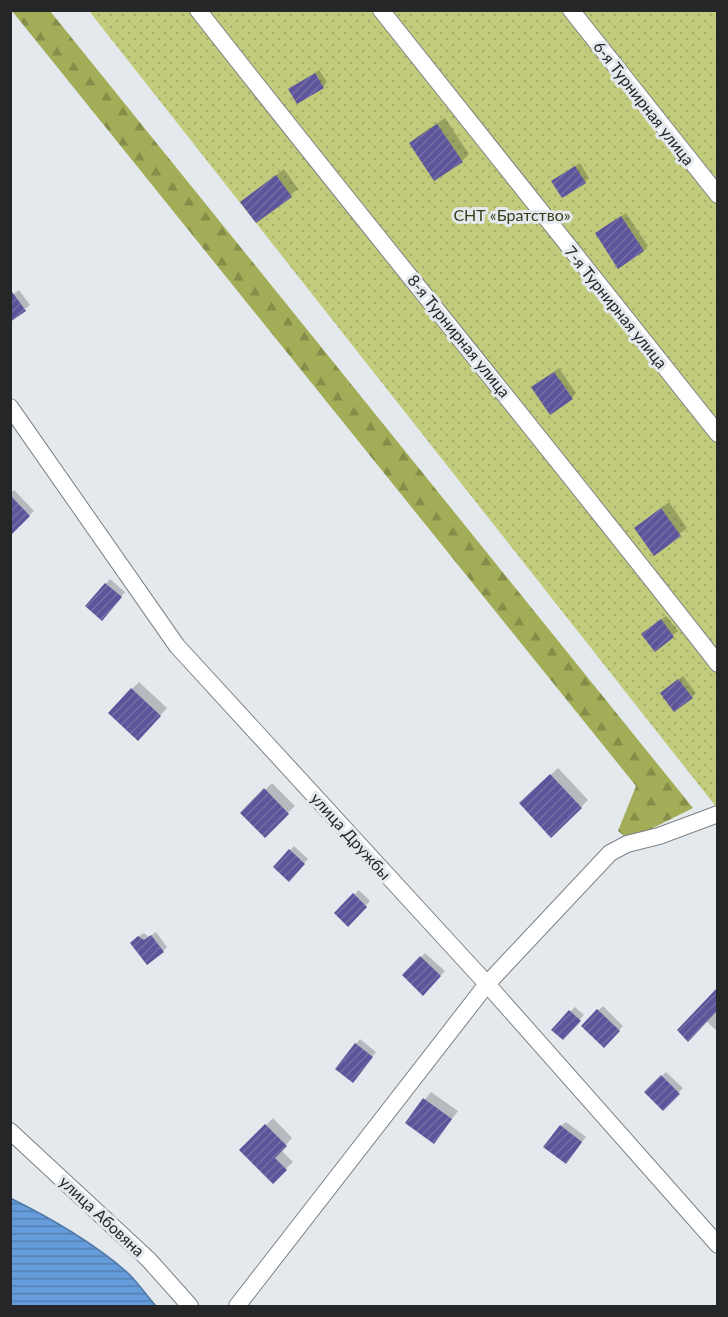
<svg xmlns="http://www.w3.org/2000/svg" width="728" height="1317" viewBox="0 0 728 1317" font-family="Lato,sans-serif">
  <defs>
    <pattern id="forest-firs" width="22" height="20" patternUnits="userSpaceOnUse" patternTransform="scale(1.5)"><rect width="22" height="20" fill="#a3ad58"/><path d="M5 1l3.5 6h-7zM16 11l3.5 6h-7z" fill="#858d49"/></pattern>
    <pattern id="garden-dots" width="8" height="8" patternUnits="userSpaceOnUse" patternTransform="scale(1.5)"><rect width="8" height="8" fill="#c1cb7b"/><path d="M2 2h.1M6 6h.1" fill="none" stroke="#a6ae6a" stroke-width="1.8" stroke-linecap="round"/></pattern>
    <pattern id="water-rules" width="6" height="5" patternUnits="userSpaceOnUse" patternTransform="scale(1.5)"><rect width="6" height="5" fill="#659cdb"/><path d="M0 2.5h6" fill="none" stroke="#537fb2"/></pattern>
    <pattern id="building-hatch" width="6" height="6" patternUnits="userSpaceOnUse" patternTransform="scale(1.5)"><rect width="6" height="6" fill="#5d559c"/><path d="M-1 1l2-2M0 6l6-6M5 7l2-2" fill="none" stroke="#756fa4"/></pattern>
  </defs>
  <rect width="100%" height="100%" fill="#e4e9ee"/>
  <!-- forest -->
  <path fill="url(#forest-firs)" d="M 12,11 L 50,11 L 693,808 L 629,840 L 618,831 L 636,786 Z"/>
  <!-- garden -->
  <path fill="url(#garden-dots)" d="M 89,11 L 717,11 L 717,808 Z"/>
  <!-- water -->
  <path fill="url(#water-rules)" stroke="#5279a5" stroke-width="1.5" d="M 10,1198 C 49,1217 97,1245 129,1274 C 139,1284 147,1296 156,1306 L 11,1306 Z"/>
  <!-- shadow -->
  <g fill="#0003">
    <path d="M 319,70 L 327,82 L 323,87 L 290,90 Z"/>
    <path d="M 445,118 L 469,154 L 462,161 L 411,143 L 418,136 Z"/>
    <path d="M 580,163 L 589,178 L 585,182 L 553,181 Z"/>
    <path d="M 284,169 L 298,189 L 256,221 L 242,202 Z"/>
    <path d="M 626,213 L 648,246 L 643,250 L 601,229 Z"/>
    <path d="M 19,290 L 30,305 L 10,321 L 10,297 Z"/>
    <path d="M 559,368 L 576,393 L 572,398 L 538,383 Z"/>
    <path d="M 14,490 L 34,511 L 10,533 L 10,494 Z"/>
    <path d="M 669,502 L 687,528 L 654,554 L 636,528 Z"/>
    <path d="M 110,579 L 125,592 L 106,615 L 87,606 Z"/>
    <path d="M 666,616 L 678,631 L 655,650 L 648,630 Z"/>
    <path d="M 683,676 L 696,693 L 692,697 L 666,689 Z"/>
    <path d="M 139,682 L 167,708 L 145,732 L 132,689 Z"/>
    <path d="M 558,768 L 588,800 L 551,836 L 521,803 Z"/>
    <path d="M 272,783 L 295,806 L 265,836 L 242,813 Z"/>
    <path d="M 294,846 L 308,859 L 289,879 L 275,867 Z"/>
    <path d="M 359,890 L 370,901 L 348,925 L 336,913 Z"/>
    <path d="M 156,932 L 167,947 L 163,951 L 136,938 L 144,933 L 149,937 Z"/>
    <path d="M 425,953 L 445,971 L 423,993 L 404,975 Z"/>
    <path d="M 718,990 L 718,1032 L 706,1021 L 679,1030 Z"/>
    <path d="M 603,1006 L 623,1026 L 604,1046 L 583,1026 Z"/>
    <path d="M 575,1007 L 584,1015 L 563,1038 L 553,1029 Z"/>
    <path d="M 360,1039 L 376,1052 L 357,1076 L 356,1044 Z"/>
    <path d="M 666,1072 L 683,1088 L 663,1109 L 646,1092 Z"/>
    <path d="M 431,1092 L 458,1111 L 434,1142 L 407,1122 Z"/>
    <path d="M 273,1118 L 292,1138 L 281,1150 L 293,1162 L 273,1181 L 242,1150 Z"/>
    <path d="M 566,1122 L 586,1137 L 570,1158 L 561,1126 Z"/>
  </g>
  <!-- building -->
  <g fill="url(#building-hatch)">
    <path d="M 315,73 L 324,88 L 297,104 L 288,89 Z"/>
    <path d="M 437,124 L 463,162 L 434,181 L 409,143 Z"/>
    <path d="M 575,166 L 586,183 L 562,198 L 551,181 Z"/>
    <path d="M 276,175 L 292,197 L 256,223 L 240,202 Z"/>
    <path d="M 621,216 L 644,251 L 618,269 L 595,233 Z"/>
    <path d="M 10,289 L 26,311 L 10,322 Z"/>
    <path d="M 554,372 L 573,399 L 550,415 L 531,387 Z"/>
    <path d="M 10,495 L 30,516 L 10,536 Z"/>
    <path d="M 661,508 L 681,536 L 654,556 L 634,528 Z"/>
    <path d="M 105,583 L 122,597 L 102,621 L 85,606 Z"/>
    <path d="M 661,619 L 674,637 L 655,652 L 641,634 Z"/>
    <path d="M 678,679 L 693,698 L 674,712 L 660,693 Z"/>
    <path d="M 131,688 L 161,716 L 138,741 L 108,713 Z"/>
    <path d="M 550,774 L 582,808 L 551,838 L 519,803 Z"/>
    <path d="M 264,788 L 289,814 L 265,838 L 240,813 Z"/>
    <path d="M 289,849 L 305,864 L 289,882 L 273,867 Z"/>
    <path d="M 353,893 L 367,907 L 348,927 L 334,913 Z"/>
    <path d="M 151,935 L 164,952 L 147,965 L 130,943 L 138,936 L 144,940 Z"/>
    <path d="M 420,956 L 441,976 L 423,996 L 402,975 Z"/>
    <path d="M 717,988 L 717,1011 L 688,1042 L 677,1030 Z"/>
    <path d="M 597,1009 L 620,1031 L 604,1048 L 581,1026 Z"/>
    <path d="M 569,1010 L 581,1021 L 563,1040 L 551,1030 Z"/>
    <path d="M 355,1043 L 373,1057 L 353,1083 L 335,1069 Z"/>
    <path d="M 661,1075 L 680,1094 L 663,1111 L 644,1092 Z"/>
    <path d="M 423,1098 L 452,1119 L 434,1144 L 405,1123 Z"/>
    <path d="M 265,1124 L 287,1146 L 275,1158 L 287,1170 L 273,1184 L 239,1150 Z"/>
    <path d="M 560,1125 L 582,1142 L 566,1164 L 543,1147 Z"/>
  </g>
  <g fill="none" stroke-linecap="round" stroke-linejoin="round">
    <defs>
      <g id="minor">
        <path d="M 198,10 C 370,230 547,444 718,664"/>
        <path d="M 381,10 L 718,434"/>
        <path d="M 571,10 L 718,195"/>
        <path d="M 10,407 L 177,646 L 487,984 L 718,1245"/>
        <path d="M 10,1131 L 149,1260 L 190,1306"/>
        <path d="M 237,1306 L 487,984 L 610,853 L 627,844 L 659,836 L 718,814"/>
      </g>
    </defs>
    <!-- minor casing -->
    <use href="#minor" stroke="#7d8186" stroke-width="18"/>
    <!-- minor -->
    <use href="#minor" stroke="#fff" stroke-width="16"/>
  </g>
  <g text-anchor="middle" stroke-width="6" stroke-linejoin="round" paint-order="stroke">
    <!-- street labels -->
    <g font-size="16" fill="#252628" stroke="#e4e9ee">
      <text transform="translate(644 103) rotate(52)" y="6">6-я Турнирная улица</text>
      <text transform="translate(616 307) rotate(51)" y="6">7-я Турнирная улица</text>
      <text transform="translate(459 336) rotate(51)" y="6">8-я Турнирная улица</text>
      <text transform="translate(351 836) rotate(48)" y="6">улица Дружбы</text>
      <text transform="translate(102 1216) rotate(43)" y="6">улица Абовяна</text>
    </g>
    <!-- park labels -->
    <g font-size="16" fill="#393d18" stroke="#e4e9ee">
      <text x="512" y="221">СНТ «Братство»</text>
    </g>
  </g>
  <!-- border -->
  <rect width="728" height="1317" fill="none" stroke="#252628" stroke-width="24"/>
</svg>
